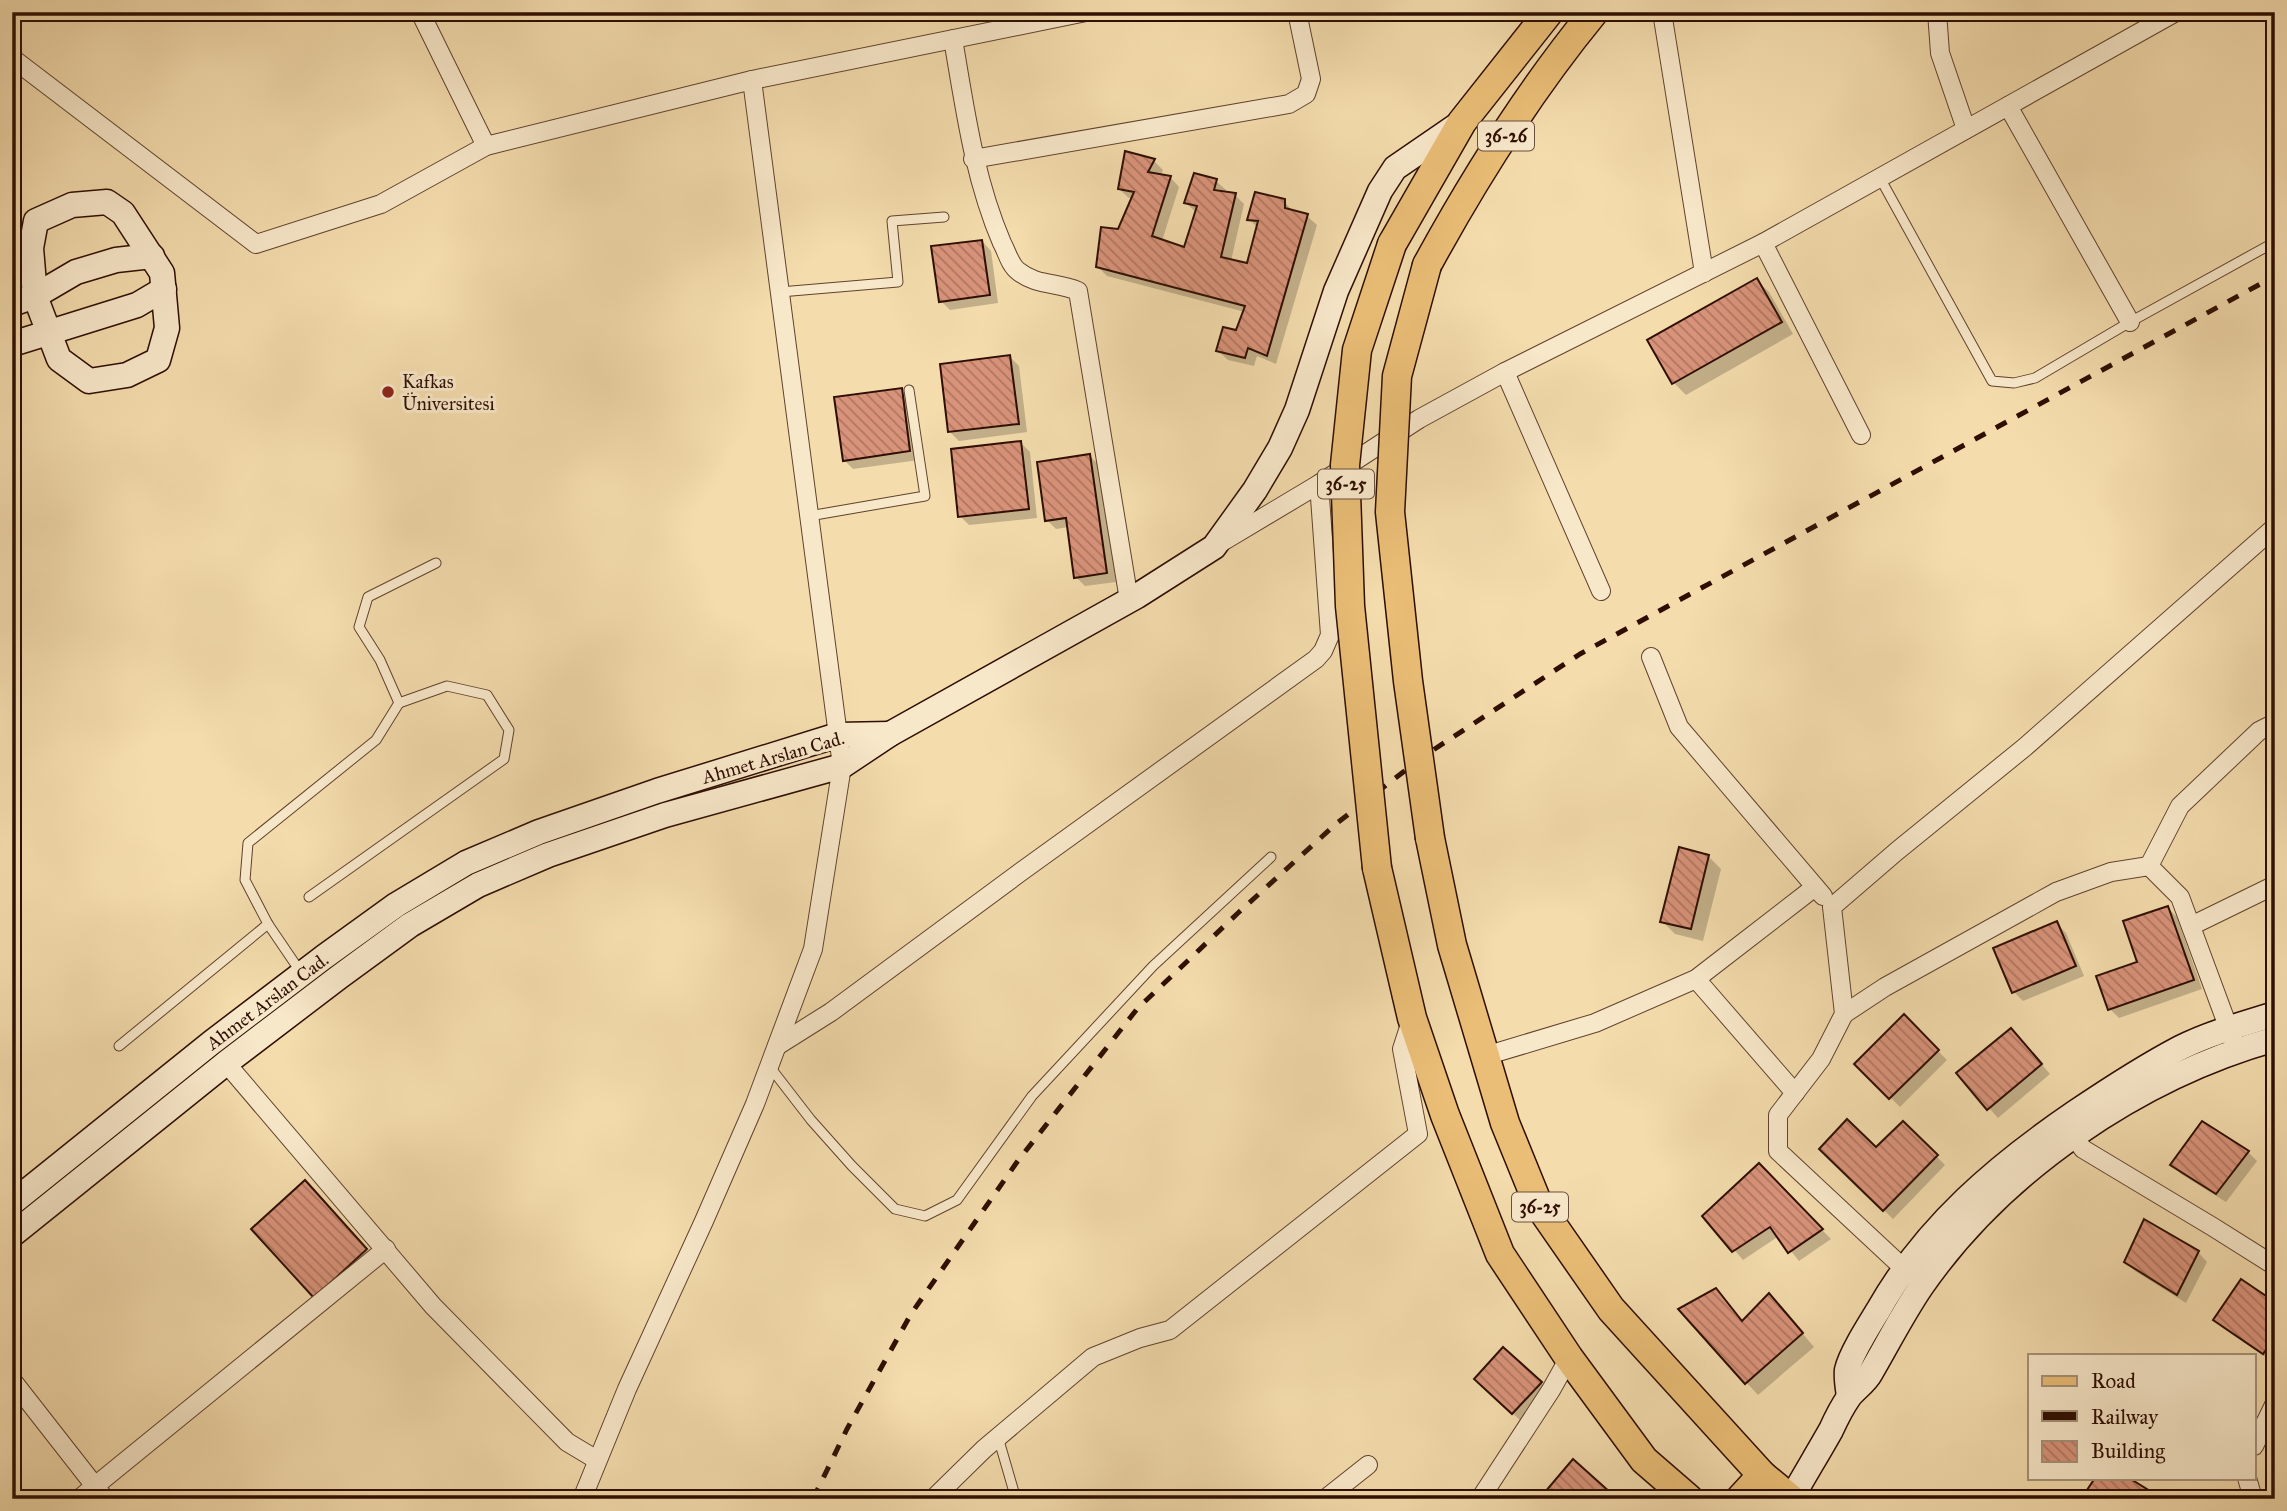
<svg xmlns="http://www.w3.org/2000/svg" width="2287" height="1511" viewBox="0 0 2287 1511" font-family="'IM FELL Great Primer',serif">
  <defs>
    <pattern id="building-back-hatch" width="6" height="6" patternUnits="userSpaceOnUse" patternTransform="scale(1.75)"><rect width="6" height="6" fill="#d9937a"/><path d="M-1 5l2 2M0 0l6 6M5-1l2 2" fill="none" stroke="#b07662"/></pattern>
  </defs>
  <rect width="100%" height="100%" fill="#f4dcad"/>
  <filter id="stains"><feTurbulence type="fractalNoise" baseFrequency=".00286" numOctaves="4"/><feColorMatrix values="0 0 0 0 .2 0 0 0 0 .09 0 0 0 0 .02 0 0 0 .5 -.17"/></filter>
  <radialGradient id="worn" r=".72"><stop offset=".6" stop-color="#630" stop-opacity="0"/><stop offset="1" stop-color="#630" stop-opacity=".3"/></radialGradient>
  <!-- shadow -->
  <g fill="#0003">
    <path d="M 1126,153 L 1154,161 L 1163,170 L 1160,176 L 1170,177 L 1179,187 L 1162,241 L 1185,249 L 1197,213 L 1186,203 L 1216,181 L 1226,190 L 1224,193 L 1235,195 L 1244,204 L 1231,261 L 1249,265 L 1258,228 L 1249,219 L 1284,201 L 1293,212 L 1307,216 L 1317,225 L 1276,364 L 1257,356 L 1254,366 L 1228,360 L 1218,351 L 1237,332 L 1245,312 L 1107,276 L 1098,267 L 1119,231 L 1133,198 L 1129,198 L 1119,189 Z"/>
    <path d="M 982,241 L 991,251 L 998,303 L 950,310 L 941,301 Z"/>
    <path d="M 1756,280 L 1769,292 L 1793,334 L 1686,395 L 1674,383 L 1649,341 Z"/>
    <path d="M 1010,357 L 1019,366 L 1027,432 L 959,441 L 950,432 Z"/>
    <path d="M 901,390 L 910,399 L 919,460 L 853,469 L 844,460 Z"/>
    <path d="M 1021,443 L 1030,452 L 1037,518 L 969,525 L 960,516 Z"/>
    <path d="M 1090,456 L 1099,465 L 1116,582 L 1085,586 L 1076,577 L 1069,527 L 1056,529 L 1047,520 Z"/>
    <path d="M 1708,856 L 1721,869 L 1703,941 L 1675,934 L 1662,921 Z"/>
    <path d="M 2168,908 L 2177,917 L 2202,989 L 2119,1018 L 2110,1009 L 2140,963 Z"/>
    <path d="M 2057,924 L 2066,933 L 2084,976 L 2023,1001 L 2014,992 Z"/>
    <path d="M 1904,1017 L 1947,1060 L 1900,1107 L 1857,1064 Z"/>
    <path d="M 2020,1039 L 2050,1074 L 1998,1118 L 1959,1074 Z"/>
    <path d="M 1903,1123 L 1945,1165 L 1893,1219 L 1821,1149 L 1876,1150 Z"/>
    <path d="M 2202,1123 L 2248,1152 L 2257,1161 L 2226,1202 L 2181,1174 L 2172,1165 Z"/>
    <path d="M 1759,1166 L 1831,1239 L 1799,1261 L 1779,1236 L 1743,1260 L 1705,1216 Z"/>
    <path d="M 317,1195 L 378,1262 L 327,1309 L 315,1296 Z"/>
    <path d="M 2275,1215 L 2275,1230 L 2269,1224 Z"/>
    <path d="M 2198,1252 L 2207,1262 L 2186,1303 L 2135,1271 L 2126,1262 Z"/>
    <path d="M 1716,1290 L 1744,1322 L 1781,1308 L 1814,1347 L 1758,1395 L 1746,1382 Z"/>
    <path d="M 2275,1304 L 2273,1362 L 2224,1329 L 2215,1320 Z"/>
    <path d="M 1541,1383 L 1550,1392 L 1522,1422 L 1485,1388 Z"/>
  </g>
  <!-- building -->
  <g fill="url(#building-back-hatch)" stroke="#2e0e02" stroke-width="2">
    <path d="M 1125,151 L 1155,159 L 1148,172 L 1171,176 L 1152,236 L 1184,247 L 1197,206 L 1184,203 L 1194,173 L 1217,179 L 1214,190 L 1236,193 L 1221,257 L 1247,263 L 1258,221 L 1247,220 L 1255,192 L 1285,199 L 1285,208 L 1308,214 L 1267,356 L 1248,348 L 1245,358 L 1216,351 L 1223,327 L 1236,330 L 1245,306 L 1096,267 L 1101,227 L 1118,229 L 1134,192 L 1118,189 Z"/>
    <path d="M 982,240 L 990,295 L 939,302 L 931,246 Z"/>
    <path d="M 1757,278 L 1782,322 L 1672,384 L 1647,340 Z"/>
    <path d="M 1010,355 L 1019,424 L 948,432 L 940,364 Z"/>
    <path d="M 902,388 L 910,451 L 843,461 L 834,397 Z"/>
    <path d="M 1021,441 L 1029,509 L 958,517 L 951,449 Z"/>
    <path d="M 1090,454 L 1107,573 L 1074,578 L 1066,518 L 1045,521 L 1037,462 Z"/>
    <path d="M 1679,847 L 1709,855 L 1691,929 L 1660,922 Z"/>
    <path d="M 2168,906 L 2194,980 L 2108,1010 L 2096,976 L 2137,962 L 2123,921 Z"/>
    <path d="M 2057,921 L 2076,966 L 2012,993 L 1993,948 Z"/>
    <path d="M 1904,1014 L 1939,1050 L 1889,1099 L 1854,1064 Z"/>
    <path d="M 2011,1028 L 2042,1064 L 1987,1110 L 1956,1073 Z"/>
    <path d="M 1847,1119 L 1876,1147 L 1903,1121 L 1938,1155 L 1883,1211 L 1819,1149 Z"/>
    <path d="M 2202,1121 L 2249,1151 L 2216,1194 L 2170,1165 Z"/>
    <path d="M 1759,1163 L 1823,1229 L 1788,1253 L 1770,1227 L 1732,1252 L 1702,1216 Z"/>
    <path d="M 305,1180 L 367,1249 L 314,1298 L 251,1229 Z"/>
    <path d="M 2144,1219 L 2199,1251 L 2177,1295 L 2124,1262 Z"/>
    <path d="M 2241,1279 L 2275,1302 L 2275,1337 L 2263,1354 L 2213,1320 Z"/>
    <path d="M 1716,1288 L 1742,1321 L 1769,1293 L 1803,1333 L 1745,1384 L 1678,1309 Z"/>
    <path d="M 1503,1347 L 1542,1382 L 1512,1414 L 1474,1379 Z"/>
    <path d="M 1573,1459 L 1611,1493 L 1605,1499 L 1539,1499 Z"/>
    <path d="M 2095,1478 L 2129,1478 L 2163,1499 L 2095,1499 L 2085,1493 Z"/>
  </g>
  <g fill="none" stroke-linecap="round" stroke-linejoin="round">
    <defs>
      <g id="lane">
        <path d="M 1880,178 L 1992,381 L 2014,383 L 2035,378 L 2130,322 L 2275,242"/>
        <path d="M 780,292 L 898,282 L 892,221 L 944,217"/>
        <path d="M 809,516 L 925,496 L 909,390"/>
        <path d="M 309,897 L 504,759 L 509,730 L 487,695 L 447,686 L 399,703"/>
        <path d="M 302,974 L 268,924 L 245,880 L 248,843 L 376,740 L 399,703 L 380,660 L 359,627 L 368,597 L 436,563"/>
        <path d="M 119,1046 L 268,924"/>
        <path d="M 770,1067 L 811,1120 L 852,1166 L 895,1209 L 925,1216 L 957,1200 L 1032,1096 L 1153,966 L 1271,857"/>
        <path d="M 998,1437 L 1016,1499"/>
      </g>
      <g id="street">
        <path d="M 420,12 L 486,146"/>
        <path d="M 1662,12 L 1704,273"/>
        <path d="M 1937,12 L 1940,53 L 1966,129"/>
        <path d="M 953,39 C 965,109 974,178 1002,243 C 1007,252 1010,265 1018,271 C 1036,286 1058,282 1078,291 L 1129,600"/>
        <path d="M 12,58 L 256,244 L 381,204 L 486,146 L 752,80 L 1086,12"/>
        <path d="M 2008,106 L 2130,322"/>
        <path d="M 973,159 L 1289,104 L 1306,94 L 1311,79 L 1297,12"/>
        <path d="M 1763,243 L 1861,435"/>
        <path d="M 1505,372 L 1601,591"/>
        <path d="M 1222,542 L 1319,484 L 1419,419 L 1505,372 L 1763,243 L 2176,12"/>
        <path d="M 1651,657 L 1679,727 L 1823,896"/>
        <path d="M 2149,866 L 2180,806 L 2259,731 L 2275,723"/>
        <path d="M 2191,926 L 2275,885"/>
        <path d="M 1696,979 L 1795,1093"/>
        <path d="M 1844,1014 L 1885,987 L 2056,892 L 2111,872 L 2149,866 L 2180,897 L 2233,1040"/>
        <path d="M 777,1046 L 831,1012 L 1022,871 L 1316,659 L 1323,651 L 1330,635 L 1319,484"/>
        <path d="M 1485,1056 L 1595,1023 L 1696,979 L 1815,887"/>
        <path d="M 226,1063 L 433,1306 L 567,1442 L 597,1460"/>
        <path d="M 2067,1127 L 2083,1149 L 2213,1227 L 2275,1266"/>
        <path d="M 1913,1277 L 1778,1151 L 1778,1115 L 1821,1059 L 1844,1014 L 1832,907 L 1897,851 L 2025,747 L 2275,527"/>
        <path d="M 12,1380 L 105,1499"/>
        <path d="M 2254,1446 L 2275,1403"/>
        <path d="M 2247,1478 L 2252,1495 L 2258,1499"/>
        <path d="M 79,1499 L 386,1249"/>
        <path d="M 582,1499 L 627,1389 L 704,1221 L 755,1104 L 813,949 L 842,766 L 752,80"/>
        <path d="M 933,1499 L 984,1449 L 1093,1357 L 1140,1338 L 1170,1330 L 1418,1134 L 1402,1049 L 1412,1018"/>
        <path d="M 1325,1499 L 1368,1465"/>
        <path d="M 1480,1499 L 1551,1390 L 1569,1358"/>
      </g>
      <g id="secondary">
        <path d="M 107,202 L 123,213 L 162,273 L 167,328 L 158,360 L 127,375 L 89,381 L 59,359 L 35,296 L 31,248 L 36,221 L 72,205 Z"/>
        <path d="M 12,304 L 35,296 L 76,272 L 116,260 L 152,256"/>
        <path d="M 12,344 L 137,305 L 164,289"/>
        <path d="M 12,1203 L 211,1043 L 324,957 L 396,905 L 466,863 L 539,832 L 657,791 L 838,735 L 890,734"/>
        <path d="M 12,1235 L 226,1063 L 339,977 L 410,925 L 478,885 L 548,855 L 665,815 L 842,766 L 890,734 L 1137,596 L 1214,547 L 1255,490 L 1280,448 L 1297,410 L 1336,291 L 1380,191 L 1395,168 L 1462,122"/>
        <path d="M 1849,1396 C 1848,1389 1846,1378 1847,1370 C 1851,1353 1870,1324 1879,1309 C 1926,1226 1998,1165 2076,1112 C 2110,1089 2144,1067 2180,1048 C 2210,1033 2243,1024 2275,1014"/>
        <path d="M 1791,1499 C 1804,1476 1818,1453 1831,1430 C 1836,1419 1842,1407 1849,1397 C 1855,1389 1865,1383 1870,1374 C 1887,1345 1902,1315 1921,1287 C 2002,1170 2139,1077 2275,1039"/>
      </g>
      <g id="primary">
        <path d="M 1392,244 L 1462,122 L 1549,12"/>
        <path d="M 1427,265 C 1475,177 1530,90 1594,12"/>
        <path d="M 1430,838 L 1452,945 L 1505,1123 L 1538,1204 L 1611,1309 L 1762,1475 L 1791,1499"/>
        <path d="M 1377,868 L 1412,1018 L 1445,1115 L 1500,1254 L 1569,1358 L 1644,1460 L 1689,1499"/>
        <path d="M 1740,1499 L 1762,1475"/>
      </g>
    </defs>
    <!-- lane casing -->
    <use href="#lane" stroke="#60422d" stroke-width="11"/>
    <!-- street casing -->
    <use href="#street" stroke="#60422d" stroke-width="20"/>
    <!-- secondary casing -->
    <use href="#secondary" stroke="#2e0e02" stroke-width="27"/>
    <!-- primary casing -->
    <use href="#primary" stroke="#2e0e02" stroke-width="31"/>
    <!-- lane -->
    <use href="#lane" stroke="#f8e8ca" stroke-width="9"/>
    <!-- street -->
    <use href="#street" stroke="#f8e8ca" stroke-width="18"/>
    <!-- secondary -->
    <use href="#secondary" stroke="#f8e8ca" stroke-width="24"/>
    <!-- primary -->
    <use href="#primary" stroke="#eabe76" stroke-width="28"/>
    <!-- rail -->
    <path stroke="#2e0e02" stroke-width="5" stroke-dasharray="12 12" stroke-linecap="butt" d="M 813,1499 L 847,1429 L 911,1314 L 1017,1162 L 1137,1009 L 1238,913 L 1337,823 L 1424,756 L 1580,654 L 2275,276"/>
    <defs>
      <g id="primary-bridge">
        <path d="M 1427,265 L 1397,376 L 1390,512 L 1408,681 L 1430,838"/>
        <path d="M 1377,868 L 1350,606 L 1345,465 L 1357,350 L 1392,244"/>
      </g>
    </defs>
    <!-- primary-bridge casing -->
    <use href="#primary-bridge" stroke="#2e0e02" stroke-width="31" stroke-linecap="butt"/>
    <!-- primary-bridge -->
    <use href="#primary-bridge" stroke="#eabe76" stroke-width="28"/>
  </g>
  <!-- markers -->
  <circle fill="#8f2418" stroke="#f8e8ca" stroke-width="2.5" cx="388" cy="392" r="7"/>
  <g text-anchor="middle" stroke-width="6" stroke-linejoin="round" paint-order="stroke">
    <!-- shield labels -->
    <g fill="#f8e8ca" stroke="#6b4f3e" stroke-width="2">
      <rect x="1478" y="121.5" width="56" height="29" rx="5"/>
      <rect x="1318" y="469.5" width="56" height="29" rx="5"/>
      <rect x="1512" y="1192.5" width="56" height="29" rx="5"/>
    </g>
    <g font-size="18" font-weight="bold" fill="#2e0e02">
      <text x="1506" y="142">36-26</text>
      <text x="1346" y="490">36-25</text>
      <text x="1540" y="1213">36-25</text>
    </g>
    <!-- poi labels -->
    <g font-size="19" fill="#2e0e02" stroke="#f8e8ca" text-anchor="start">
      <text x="402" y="388">Kafkas<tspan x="402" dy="22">Üniversitesi</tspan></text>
    </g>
    <!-- street labels -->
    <g font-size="19" fill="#2e0e02" stroke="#f8e8ca">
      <text transform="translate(773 757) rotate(-16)" y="7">Ahmet Arslan Cad.</text>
      <text transform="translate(267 1001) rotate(-37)" y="7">Ahmet Arslan Cad.</text>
    </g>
  </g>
  <!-- margin -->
  <rect width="2287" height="1511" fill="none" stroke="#f4dcad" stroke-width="42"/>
  <rect x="14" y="14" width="2259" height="1483" fill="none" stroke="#2e0e02" stroke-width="3.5"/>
  <rect x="21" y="21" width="2245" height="1469" fill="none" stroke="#2e0e02" stroke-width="2"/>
  <!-- legend -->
  <rect x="2028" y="1354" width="228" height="126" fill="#f8e8ca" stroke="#a7917a" stroke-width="2"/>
  <rect x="2042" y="1376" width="35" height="10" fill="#eabe76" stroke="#a7917a" stroke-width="2"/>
  <text x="2091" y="1388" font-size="21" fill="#2e0e02">Road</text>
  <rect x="2042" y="1411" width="35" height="10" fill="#2e0e02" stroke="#a7917a" stroke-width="2"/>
  <text x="2091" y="1424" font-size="21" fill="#2e0e02">Railway</text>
  <rect x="2042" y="1441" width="35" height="21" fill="url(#building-back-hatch)" stroke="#a7917a" stroke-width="2"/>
  <text x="2091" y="1458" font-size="21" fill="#2e0e02">Building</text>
  <rect width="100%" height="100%" filter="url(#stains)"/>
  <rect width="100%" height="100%" fill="url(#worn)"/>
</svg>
